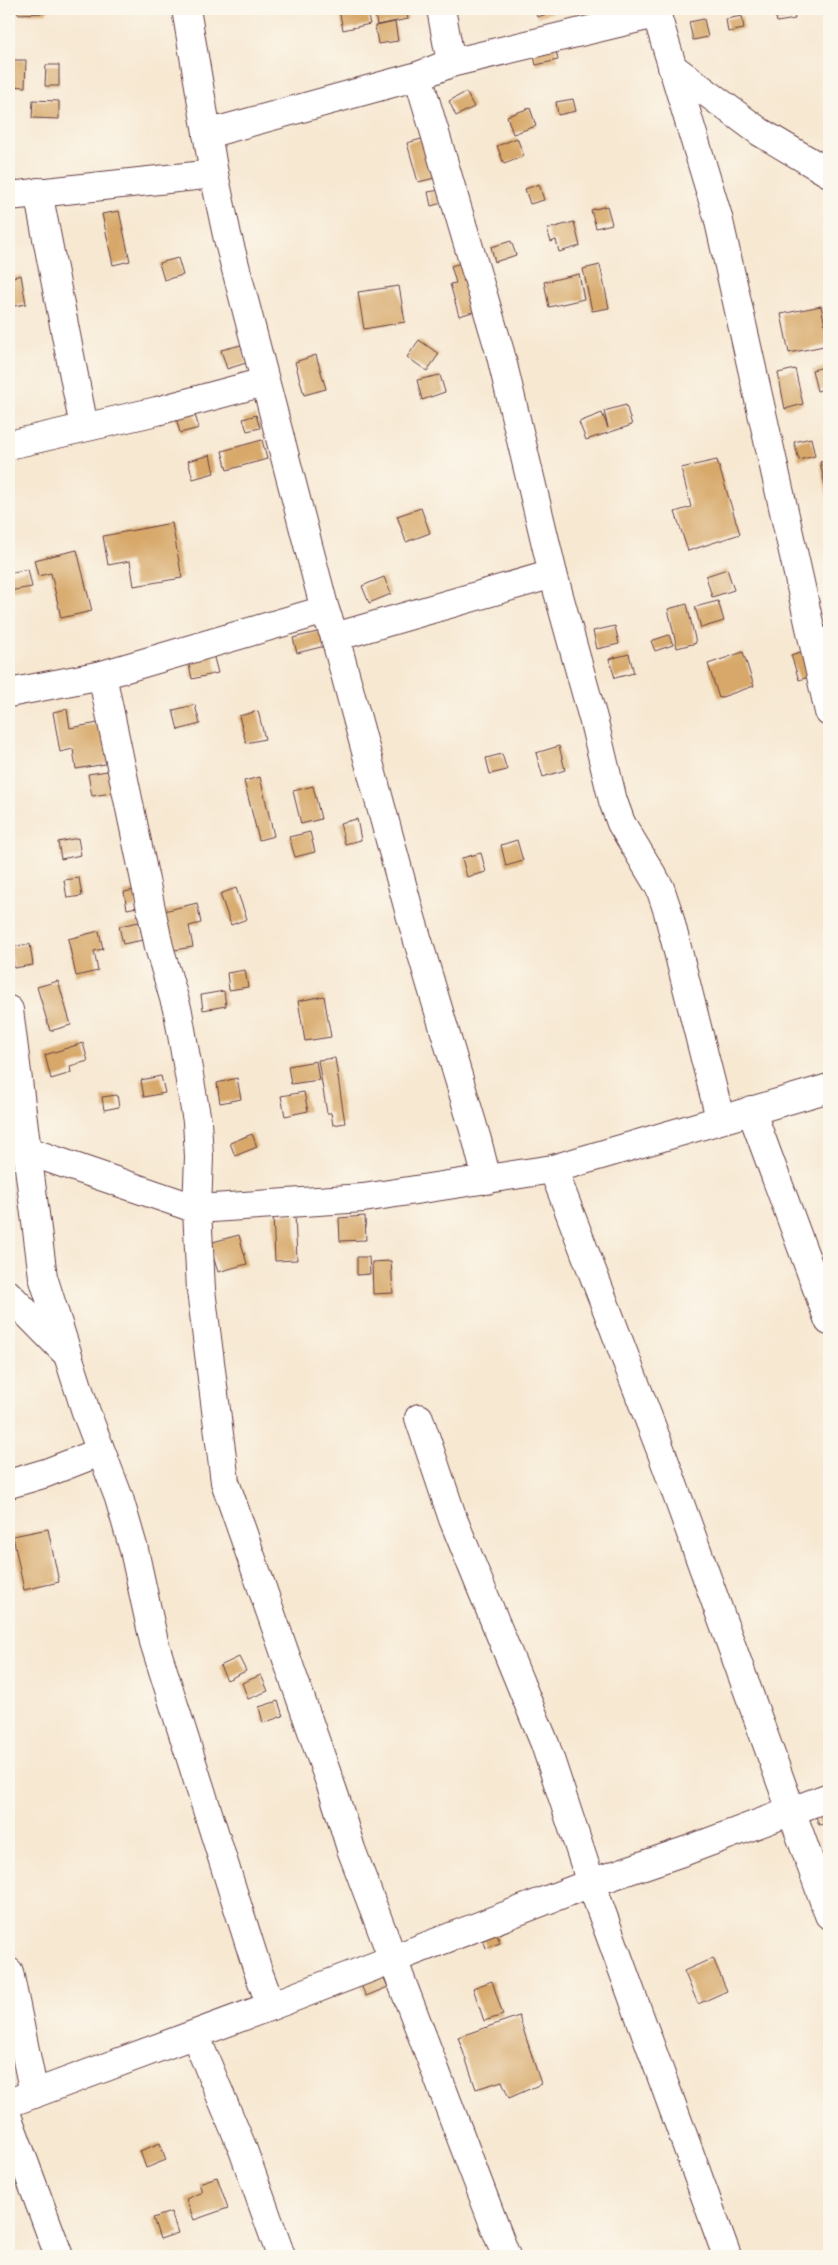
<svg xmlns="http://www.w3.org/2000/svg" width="838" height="2265" viewBox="0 0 838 2265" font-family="'Patrick Hand',sans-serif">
  <rect width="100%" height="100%" fill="#fbf7ec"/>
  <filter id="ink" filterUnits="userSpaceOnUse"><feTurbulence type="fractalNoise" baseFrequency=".02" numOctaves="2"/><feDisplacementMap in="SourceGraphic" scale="10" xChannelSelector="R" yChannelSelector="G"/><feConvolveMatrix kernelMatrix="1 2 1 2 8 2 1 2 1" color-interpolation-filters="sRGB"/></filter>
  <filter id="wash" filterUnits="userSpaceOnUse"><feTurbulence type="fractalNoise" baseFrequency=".0096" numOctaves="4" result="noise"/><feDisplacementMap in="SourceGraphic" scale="20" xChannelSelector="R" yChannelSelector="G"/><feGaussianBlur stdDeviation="1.12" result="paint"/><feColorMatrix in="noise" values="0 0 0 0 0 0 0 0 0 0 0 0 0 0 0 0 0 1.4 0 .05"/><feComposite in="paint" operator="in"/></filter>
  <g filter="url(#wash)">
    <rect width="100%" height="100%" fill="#f7e8d2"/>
    <g id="blocks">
      <!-- building -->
      <g fill="#d7a869">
        <path d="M 18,9 L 47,9 L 47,13 L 18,14 Z"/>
        <path d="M 343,9 L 366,9 L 370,24 L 343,30 L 339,10 Z"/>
        <path d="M 374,9 L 406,9 L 408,19 L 377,25 Z"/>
        <path d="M 535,9 L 553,9 L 554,12 L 537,17 Z"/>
        <path d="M 774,9 L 793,9 L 795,19 L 777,22 Z"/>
        <path d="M 742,16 L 744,29 L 728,32 L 726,19 Z"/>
        <path d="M 704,19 L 708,37 L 693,40 L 689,22 Z"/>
        <path d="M 395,22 L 398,41 L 378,44 L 375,26 Z"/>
        <path d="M 554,42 L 558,60 L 536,65 L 532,48 Z"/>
        <path d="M 9,60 L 26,60 L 25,87 L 9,86 Z"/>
        <path d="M 46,65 L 59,65 L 59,86 L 45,86 Z"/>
        <path d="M 466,92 L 474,107 L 456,116 L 449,101 Z"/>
        <path d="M 573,99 L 576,111 L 558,115 L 556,102 Z"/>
        <path d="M 33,100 L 59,101 L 59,119 L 32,118 Z"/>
        <path d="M 530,108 L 536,126 L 513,134 L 507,116 Z"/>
        <path d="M 425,138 L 435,178 L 418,182 L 407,143 Z"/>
        <path d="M 517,138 L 524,156 L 504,164 L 497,146 Z"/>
        <path d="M 539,184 L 544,200 L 530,204 L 525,189 Z"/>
        <path d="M 440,190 L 442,203 L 431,206 L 428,192 Z"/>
        <path d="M 607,206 L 612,224 L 596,228 L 591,210 Z"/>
        <path d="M 119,211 L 130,261 L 113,265 L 102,214 Z"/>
        <path d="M 574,222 L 580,246 L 559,252 L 556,240 L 551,242 L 547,229 Z"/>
        <path d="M 511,241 L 516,255 L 495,262 L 491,247 Z"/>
        <path d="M 178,258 L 183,275 L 164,280 L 159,263 Z"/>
        <path d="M 461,263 L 476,311 L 459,316 L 450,284 L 456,283 L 451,266 Z"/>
        <path d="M 600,265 L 609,308 L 592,311 L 583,269 Z"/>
        <path d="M 579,274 L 584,299 L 549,307 L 544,282 Z"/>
        <path d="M 21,275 L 26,304 L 9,307 L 9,278 Z"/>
        <path d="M 399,286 L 405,322 L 364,329 L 358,292 Z"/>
        <path d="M 821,306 L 829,345 L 789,353 L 781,314 Z"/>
        <path d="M 419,340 L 439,354 L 427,371 L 407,357 Z"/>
        <path d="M 241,345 L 246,363 L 227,369 L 221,350 Z"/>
        <path d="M 316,355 L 326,389 L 304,395 L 295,362 Z"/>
        <path d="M 829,366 L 829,388 L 817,391 L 812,370 Z"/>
        <path d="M 795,369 L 803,404 L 785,409 L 778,373 Z"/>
        <path d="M 440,375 L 445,392 L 422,400 L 417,380 Z"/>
        <path d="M 192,405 L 199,428 L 180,433 L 174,410 Z"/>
        <path d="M 626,405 L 632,425 L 586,440 L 579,422 L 602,413 L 608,428 L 604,411 Z"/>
        <path d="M 256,415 L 260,428 L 247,431 L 243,419 Z"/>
        <path d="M 811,438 L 815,456 L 799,460 L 794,442 Z"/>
        <path d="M 262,440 L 267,459 L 227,470 L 222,451 Z"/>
        <path d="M 210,455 L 214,473 L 193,479 L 188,461 Z"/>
        <path d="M 717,460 L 740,534 L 688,551 L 675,512 L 691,507 L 681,468 Z"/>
        <path d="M 829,460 L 829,499 L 828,499 L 820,462 Z"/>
        <path d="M 421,508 L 430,533 L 406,542 L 397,516 Z"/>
        <path d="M 172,523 L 182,578 L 134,586 L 130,561 L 108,565 L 103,536 Z"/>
        <path d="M 77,550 L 92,611 L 61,618 L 51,573 L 38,576 L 34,560 Z"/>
        <path d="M 28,569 L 32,587 L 9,591 L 9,573 Z"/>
        <path d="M 727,569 L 734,590 L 712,597 L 706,576 Z"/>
        <path d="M 384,577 L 391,594 L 369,603 L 362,586 Z"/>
        <path d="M 718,601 L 724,621 L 701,628 L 695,607 Z"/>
        <path d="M 687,604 L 696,643 L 677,648 L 668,609 Z"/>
        <path d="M 615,626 L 619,644 L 597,649 L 593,631 Z"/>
        <path d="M 321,631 L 325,646 L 297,653 L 293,638 Z"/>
        <path d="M 669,635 L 673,645 L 655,651 L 651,641 Z"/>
        <path d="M 806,650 L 815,675 L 799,680 L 791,655 Z"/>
        <path d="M 743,652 L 754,686 L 719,698 L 708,664 Z"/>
        <path d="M 213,654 L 218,673 L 192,679 L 188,660 Z"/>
        <path d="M 629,654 L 634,673 L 615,678 L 609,659 Z"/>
        <path d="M 195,705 L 200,724 L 178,730 L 173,710 Z"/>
        <path d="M 67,709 L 70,728 L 104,722 L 111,763 L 76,769 L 73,749 L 60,752 L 53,712 Z"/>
        <path d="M 258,711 L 265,739 L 246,743 L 239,716 Z"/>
        <path d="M 559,746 L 565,770 L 543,777 L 536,753 Z"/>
        <path d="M 502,754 L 507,770 L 490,774 L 486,758 Z"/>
        <path d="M 114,770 L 118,792 L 92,796 L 88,774 Z"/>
        <path d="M 260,777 L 274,836 L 259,840 L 244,781 Z"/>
        <path d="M 313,786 L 321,819 L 301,824 L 293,791 Z"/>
        <path d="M 357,819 L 361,840 L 345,844 L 340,823 Z"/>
        <path d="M 310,832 L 315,852 L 295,857 L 289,837 Z"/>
        <path d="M 78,838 L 81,855 L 61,859 L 58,842 Z"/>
        <path d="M 517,840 L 523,861 L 506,866 L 501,845 Z"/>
        <path d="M 481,853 L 486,872 L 467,877 L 462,858 Z"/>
        <path d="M 79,878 L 82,896 L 67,898 L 64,880 Z"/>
        <path d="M 236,888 L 247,919 L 231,925 L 220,894 Z"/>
        <path d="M 135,890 L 137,907 L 127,909 L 124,892 Z"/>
        <path d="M 197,903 L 201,923 L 189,926 L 193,947 L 174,950 L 164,911 Z"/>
        <path d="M 139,922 L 143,940 L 123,944 L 119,926 Z"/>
        <path d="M 99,931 L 103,949 L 94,951 L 98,971 L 76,976 L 68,939 Z"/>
        <path d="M 30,944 L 33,965 L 14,968 L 10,947 Z"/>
        <path d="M 245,970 L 248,987 L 229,990 L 227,973 Z"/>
        <path d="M 58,981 L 71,1025 L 50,1031 L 37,987 Z"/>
        <path d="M 224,991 L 226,1006 L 203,1010 L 201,995 Z"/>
        <path d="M 324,996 L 331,1037 L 305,1041 L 298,1001 Z"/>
        <path d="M 83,1043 L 88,1061 L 70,1066 L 71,1073 L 51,1079 L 45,1055 Z"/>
        <path d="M 335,1058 L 345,1123 L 333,1125 L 331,1113 L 327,1113 L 318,1060 Z"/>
        <path d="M 316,1061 L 319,1080 L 291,1084 L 288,1066 Z"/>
        <path d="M 161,1076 L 165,1093 L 144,1097 L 141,1080 Z"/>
        <path d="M 237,1078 L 241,1099 L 220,1103 L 217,1083 Z"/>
        <path d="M 304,1092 L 308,1111 L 285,1116 L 281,1096 Z"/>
        <path d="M 117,1095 L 119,1107 L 104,1110 L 102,1097 Z"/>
        <path d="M 252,1134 L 257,1147 L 235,1156 L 230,1143 Z"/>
        <path d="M 295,1214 L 297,1260 L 275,1261 L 273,1215 Z"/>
        <path d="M 365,1216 L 366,1240 L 340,1241 L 339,1218 Z"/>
        <path d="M 239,1235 L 247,1264 L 218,1272 L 209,1243 Z"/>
        <path d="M 357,1257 L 369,1257 L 370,1274 L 357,1275 Z"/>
        <path d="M 391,1261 L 393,1293 L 373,1294 L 372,1262 Z"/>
        <path d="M 48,1529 L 59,1582 L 24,1590 L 13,1536 Z"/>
        <path d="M 239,1657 L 246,1671 L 227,1680 L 220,1666 Z"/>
        <path d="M 261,1675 L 268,1691 L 248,1699 L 242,1683 Z"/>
        <path d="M 278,1701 L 283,1716 L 263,1723 L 259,1707 Z"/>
        <path d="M 829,1803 L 829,1823 L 819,1825 L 813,1808 Z"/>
        <path d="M 494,1926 L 500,1943 L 486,1948 L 480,1931 Z"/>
        <path d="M 713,1958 L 727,1991 L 698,2004 L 684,1971 Z"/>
        <path d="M 381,1972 L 388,1987 L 366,1996 L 359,1981 Z"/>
        <path d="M 492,1981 L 503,2015 L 484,2021 L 473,1988 Z"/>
        <path d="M 519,2016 L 541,2084 L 509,2098 L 502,2081 L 476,2089 L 458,2037 Z"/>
        <path d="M 160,2143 L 166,2160 L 146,2168 L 140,2151 Z"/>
        <path d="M 217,2177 L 228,2208 L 194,2220 L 186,2199 L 202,2192 L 199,2183 Z"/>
        <path d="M 171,2212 L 178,2233 L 160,2239 L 153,2218 Z"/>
      </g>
    </g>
  </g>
  <g filter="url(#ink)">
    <use href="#blocks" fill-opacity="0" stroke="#643d44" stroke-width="1"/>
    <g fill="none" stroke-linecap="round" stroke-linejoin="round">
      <defs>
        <g id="minor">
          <path d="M 186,9 L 214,174 L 227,235 L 325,610 L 335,637 L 410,914 L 477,1140 L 487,1180"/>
          <path d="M 441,9 L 451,63"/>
          <path d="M 655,9 L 718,217 L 829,712"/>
          <path d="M 672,67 L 760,132 L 829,173"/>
          <path d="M 418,76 L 500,352 L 553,574 L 594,722 L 613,801 L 621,823 L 660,888 L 668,912 L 720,1118"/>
          <path d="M 207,134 L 418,76 L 451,63 L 656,14"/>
          <path d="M 38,192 L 84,427"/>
          <path d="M 9,196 L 214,174"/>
          <path d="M 9,445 L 157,411 L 264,382"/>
          <path d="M 335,637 L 553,574"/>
          <path d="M 102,675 L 159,947 L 178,1012 L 197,1121 L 199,1157 L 197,1209 L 201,1290 L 225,1482 L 335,1797 L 351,1849 L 506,2256"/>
          <path d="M 9,693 L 102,675 L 325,610"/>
          <path d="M 9,1010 L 43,1277 L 86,1412 L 119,1498 L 134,1550 L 154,1642 L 258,1971 L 271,2006"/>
          <path d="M 751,1110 L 829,1321"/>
          <path d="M 10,1145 L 197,1209 L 363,1198 L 553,1169 L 829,1088"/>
          <path d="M 553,1169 L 661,1451 L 829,1915"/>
          <path d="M 9,1295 L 63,1350"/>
          <path d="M 419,1418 L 453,1519 L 545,1744 L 591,1883 L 727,2256"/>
          <path d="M 9,1484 L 46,1473 L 100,1452"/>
          <path d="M 9,1972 L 34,2094"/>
          <path d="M 195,2035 L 242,2147 L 281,2256"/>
          <path d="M 9,2103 L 271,2006 L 591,1883 L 688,1850 L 829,1797"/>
          <path d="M 9,2121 L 59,2256"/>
        </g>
      </defs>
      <!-- minor casing -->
      <use href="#minor" stroke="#643d44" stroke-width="30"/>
      <!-- minor -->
      <use href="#minor" stroke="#fff" stroke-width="28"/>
    </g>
  </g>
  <!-- margin -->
  <rect width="838" height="2265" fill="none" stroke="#fbf7ec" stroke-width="30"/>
</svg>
